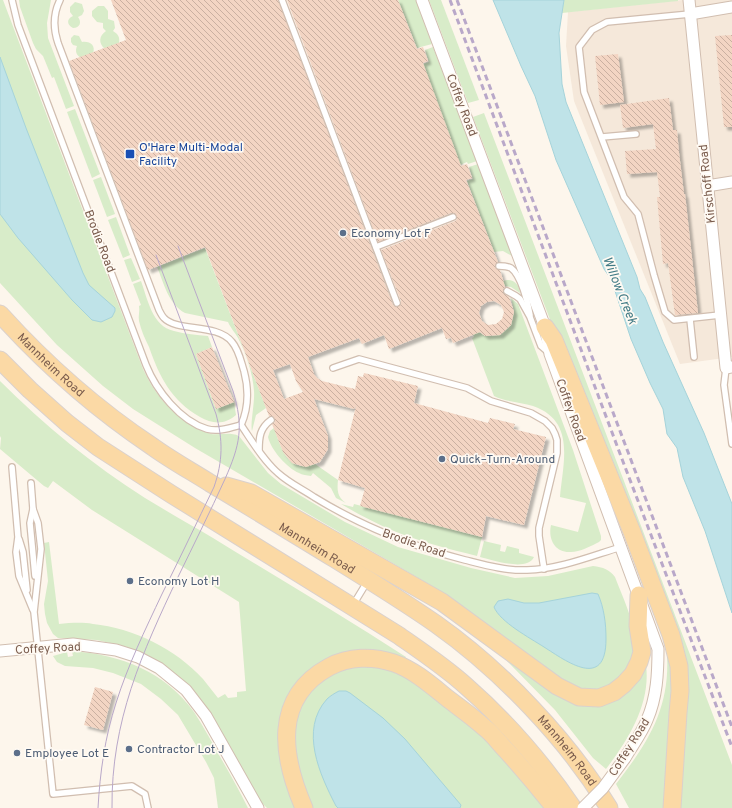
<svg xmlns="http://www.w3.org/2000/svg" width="732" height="808" viewBox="0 0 732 808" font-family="Overpass,sans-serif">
  <defs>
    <pattern id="building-back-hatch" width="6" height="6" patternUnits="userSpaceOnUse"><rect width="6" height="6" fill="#f3d5c3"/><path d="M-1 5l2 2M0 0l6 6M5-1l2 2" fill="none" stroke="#cab0a1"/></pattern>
    <filter id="shadow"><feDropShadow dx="3.5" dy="3.5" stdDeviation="1" flood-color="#0004"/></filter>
  </defs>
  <rect width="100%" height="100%" fill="#fdf6ec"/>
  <!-- residential -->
  <path fill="#f5e8da" d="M 683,0 L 732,0 L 732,357 L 680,364 L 574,101 L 566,46 L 568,12 Z"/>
  <!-- green -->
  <g fill="#d8ecc9">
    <path d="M 0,0 L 3,0 L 143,369 C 154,393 169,411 191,425 C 198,429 204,432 211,434 C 221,435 230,432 239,436 L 268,473 L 281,484 L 345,522 L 398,547 L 471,568 L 515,578 L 548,576 L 593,566 C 603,567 610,570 615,577 C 623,598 634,620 635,642 C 637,665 616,688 593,690 C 584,691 575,687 566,684 L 432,586 L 195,448 L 133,409 L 103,386 L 57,345 L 0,283 Z"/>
    <path d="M 19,0 L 51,0 L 47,23 L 48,38 L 74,106 L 66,109 L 54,77 L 52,78 L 43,56 L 36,49 L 33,43 L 20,7 Z"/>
    <path d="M 398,0 L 416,0 L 432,44 L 417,48 Z"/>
    <path d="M 429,0 L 441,0 L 479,100 L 468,103 Z"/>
    <path d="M 564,0 L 678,0 L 678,1 L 562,13 Z"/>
    <path d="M 75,2 L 82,4 L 84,11 L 82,15 L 78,17 C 82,22 80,28 73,28 C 67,25 66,19 73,16 L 70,12 L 70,7 Z"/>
    <path d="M 98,6 L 104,6 L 108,11 L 108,19 L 114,21 L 115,28 L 113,31 C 118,34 120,37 119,43 L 105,49 C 98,43 99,36 106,31 L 103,28 L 103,23 L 97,22 L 92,16 L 92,11 Z"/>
    <path d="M 74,35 L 79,36 L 82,42 C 90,41 96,45 93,54 L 81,58 C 76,55 75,51 77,46 L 73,45 L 71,42 L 71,38 Z"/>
    <path d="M 433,47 L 477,161 L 468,164 L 467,162 L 460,165 L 423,64 L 429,62 L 425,50 Z"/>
    <path d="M 75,109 L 100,174 L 92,178 L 67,112 Z"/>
    <path d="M 484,113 L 732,765 L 732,808 L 680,808 L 687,695 L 570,372 L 473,117 Z"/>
    <path d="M 478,164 L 513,255 L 512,256 L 503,251 L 494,252 L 467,181 L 473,179 L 469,167 Z"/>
    <path d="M 101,177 L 115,214 L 107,217 L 93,180 Z"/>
    <path d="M 116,217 L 130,255 L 123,258 L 108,220 Z"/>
    <path d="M 205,248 L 266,408 L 256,415 L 252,431 C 250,424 255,402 254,391 C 253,374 246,353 238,338 C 235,332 231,329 228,322 L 185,313 C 168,304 164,283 157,267 Z"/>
    <path d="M 131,258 L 140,279 L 132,282 L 124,260 Z"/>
    <path d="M 507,280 C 515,280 519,285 520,293 L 511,287 L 505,286 L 503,281 Z"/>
    <path d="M 141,281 C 148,300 152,326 174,331 C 185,334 197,335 208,336 L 212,347 L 196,354 L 216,409 L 234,402 L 236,415 C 225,425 212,424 200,417 C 171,400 160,378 149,347 C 145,339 141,330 139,321 C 138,316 140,311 139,306 L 141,305 L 133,284 Z"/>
    <path d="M 511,298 L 518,304 L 573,450 L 601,536 L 601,540 L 599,542 C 591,546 578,553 569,552 C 554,552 548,538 551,525 L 578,532 L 586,503 L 560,497 C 563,462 576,421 533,406 C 521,402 506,402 494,396 L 472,338 L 474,337 L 471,329 L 473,328 L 485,336 L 500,335 L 511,325 L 514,311 Z"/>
    <path d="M 0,381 C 44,425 93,465 145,498 C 168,512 191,525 213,538 C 278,578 343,616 406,657 L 404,661 L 313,668 L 281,760 L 284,777 L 296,808 L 267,808 L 261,802 L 209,710 L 190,687 L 169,669 L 157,661 L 127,647 L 97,640 L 58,638 L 53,634 L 47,623 L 45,614 L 44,604 L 48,581 L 44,543 L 49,542 L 59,624 C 70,623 82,622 93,624 C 133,628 176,649 203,679 C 208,685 213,692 218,698 L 225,694 L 228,698 L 237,697 L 237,692 L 246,691 L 239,602 L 92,510 L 53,481 L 48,488 L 44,486 L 0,449 L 1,438 L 0,436 Z"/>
    <path d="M 274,428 C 281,448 288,474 315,464 L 338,480 C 337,490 337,497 346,503 L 336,498 L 331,488 L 313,473 L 311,476 C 307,475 302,475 299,473 C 287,468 271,450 268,437 L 270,431 Z"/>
    <path d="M 341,504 L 353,507 L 354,504 L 482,537 L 477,556 C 449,549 421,542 394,531 C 375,523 358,514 341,504 Z"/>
    <path d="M 484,541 L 501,545 L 500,551 L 505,552 L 507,546 L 519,549 L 519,553 L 534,557 C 527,572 493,560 480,557 Z"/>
    <path d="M 666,643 L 675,669 L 666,808 L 629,808 L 616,784 C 651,739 673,703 666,643 Z"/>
    <path d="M 72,651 C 122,655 164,671 194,712 C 203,726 211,740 219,755 C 229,772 239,790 248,808 L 218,808 L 214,778 L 206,762 L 178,715 L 161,699 L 141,684 L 113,673 L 93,668 L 65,666 L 57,662 L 53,656 L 67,652 L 68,657 L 73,656 Z"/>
    <path d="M 509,658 L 585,704 L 646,665 C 651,704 628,740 606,769 L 593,758 L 555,710 L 507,661 Z"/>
    <path d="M 361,665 L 379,667 L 403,676 L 418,683 L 463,717 L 492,746 L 546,808 L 313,808 C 305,796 302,784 299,771 C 295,756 292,740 295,725 C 299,704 313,684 332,674 C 341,668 351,667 361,665 Z"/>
  </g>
  <!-- water -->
  <g fill="#bfe3e8" stroke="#a5d3da">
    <path d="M 493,0 L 564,0 L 559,33 L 562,84 L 566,102 L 637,277 L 640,289 L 645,297 L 663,342 L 704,433 L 732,504 L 732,613 L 705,531 L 683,477 L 677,448 L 667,434 L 663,409 L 650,383 L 631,339 L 611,279 L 604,269 L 556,160 L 535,96 L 521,66 Z"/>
    <path d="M 0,57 L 26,128 L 83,273 L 89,285 L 115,308 L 115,311 L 112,317 L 101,322 L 92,320 L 72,300 L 18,238 L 0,214 Z"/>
    <path d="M 592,593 L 598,594 C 604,608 606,623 606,639 C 606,691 566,661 544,647 C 530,638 500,622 494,607 L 498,601 L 508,599 L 524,603 L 539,603 Z"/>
    <path d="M 339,691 L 346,691 L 350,693 L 383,718 L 405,739 L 461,805 L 460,808 L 338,808 L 336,806 C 320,775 299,730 327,699 C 330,696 335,693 339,691 Z"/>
  </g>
  <!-- building -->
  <g fill="url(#building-back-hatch)" fill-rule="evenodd" filter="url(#shadow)">
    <path d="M 111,0 L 278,0 L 393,305 L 397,307 L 400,305 L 401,301 L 381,250 L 455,221 L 457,219 L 457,216 L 455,213 L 451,213 L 378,242 L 287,0 L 398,0 L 417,49 L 423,47 L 428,61 L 423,63 L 461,166 L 467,164 L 472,178 L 466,180 L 498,262 L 495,266 L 497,269 L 500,270 L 505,287 L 503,289 L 503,293 L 509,297 L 514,312 L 511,325 L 500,335 L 485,336 L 480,332 L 453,343 L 451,338 L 446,339 L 442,328 L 389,349 L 384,335 L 362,344 L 359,338 L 308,357 L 314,374 L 317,378 L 322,381 L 355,389 L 358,376 L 363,377 L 364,373 L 418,386 L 414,403 L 488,423 L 490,418 L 515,424 L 513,429 L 546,437 L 524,525 L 486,516 L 482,537 L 360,506 L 365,488 L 338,480 L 356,406 L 354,409 L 314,399 L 328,436 L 328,449 L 320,462 L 306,467 L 292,463 L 283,452 L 272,424 L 275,422 L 275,419 L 273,416 L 269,416 L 205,247 L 148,270 L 69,61 L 126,40 ZM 494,301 L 501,305 L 504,312 L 502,319 L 496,324 L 488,325 L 482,321 L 479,313 L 481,306 L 487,302 ZM 290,364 L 296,381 L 303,392 L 284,399 L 273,370 Z"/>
    <path d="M 732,35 L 732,127 L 724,127 L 715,36 Z"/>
    <path d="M 618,54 L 624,102 L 600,105 L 595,56 Z"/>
    <path d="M 669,98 L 673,130 L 677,130 L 679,153 L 684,194 L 685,194 L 698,313 L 675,315 L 668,263 L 663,264 L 657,197 L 660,197 L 657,172 L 627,174 L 625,151 L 656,149 L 653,124 L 623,128 L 620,105 Z"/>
    <path d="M 212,347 L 234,402 L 216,409 L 196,354 Z"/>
    <path d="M 95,687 L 113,692 L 103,730 L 84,725 Z"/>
  </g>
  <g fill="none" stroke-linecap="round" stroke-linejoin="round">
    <defs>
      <g id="lane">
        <path d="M 12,0 L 18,25 L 146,365 C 156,390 180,421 207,429 C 218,432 230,428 241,425"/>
        <path d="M 60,0 C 53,14 53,28 58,43 L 159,310 C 160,312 162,316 164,318 C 177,332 217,323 232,342 C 239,350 241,362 244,371 C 249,390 249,407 241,425"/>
        <path d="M 282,0 L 397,303"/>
        <path d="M 690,14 L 607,22 L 592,30 L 579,47 L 584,92 L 624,197 L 638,214 L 654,275 L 665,312 L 674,320 L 720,315"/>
        <path d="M 602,137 L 636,134"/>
        <path d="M 376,247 L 453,217"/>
        <path d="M 499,266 C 503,266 507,266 511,268 C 521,275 528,303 530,315"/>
        <path d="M 507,291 L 516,296 L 520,299 L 530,317 L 541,346 L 548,352"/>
        <path d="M 690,319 L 694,357"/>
        <path d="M 333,368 L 359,359 L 467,388 L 491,401 L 531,413 L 545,421 L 552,428 L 555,434 L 557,440 L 557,453 L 539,528 L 539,536 L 544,569"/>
        <path d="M 726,368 L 724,385 L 732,444"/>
        <path d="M 241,425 C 252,441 263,460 278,473 C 289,483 302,489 314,497 C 361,526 411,546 465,560 C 485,565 506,571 527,570 C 560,569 591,556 621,547"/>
        <path d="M 259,450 C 259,437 260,428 271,420"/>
        <path d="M 12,467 L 18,537 L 16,552 L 19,576 L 33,610"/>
        <path d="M 31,483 L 33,509 L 30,523 L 35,576"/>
        <path d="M 33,509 L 38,523 L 41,549 L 34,612 L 53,794 L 132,786 L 145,794 L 148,808"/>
        <path d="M 19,539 L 23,552 L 27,590"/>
        <path d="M 353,605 L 367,582"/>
      </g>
      <g id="street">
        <path d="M 422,0 L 545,327 L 550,354 L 658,649 C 658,673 657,697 647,720 C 642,733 632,746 625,758"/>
        <path d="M 689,0 L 726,368 L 732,367"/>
        <path d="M 690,14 L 732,7"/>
        <path d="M 707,186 L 732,182"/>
        <path d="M 0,651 L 73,644 L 116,650 L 138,657 L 159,668 L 186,690 L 206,716 L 258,808"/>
      </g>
      <g id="primary">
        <path id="s1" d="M 0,314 C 46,365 96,409 153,447 C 171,460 191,471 210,483 C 252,508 294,534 335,559 C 369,580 403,601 436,624 C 501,670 568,740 609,808"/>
        <path d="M 545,327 L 554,340 L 632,532 L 671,635 L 679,666 L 680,691 L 678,713 L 672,808"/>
        <path d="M 0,360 L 30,390 L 67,423 L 98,447 L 171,494 L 398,635 C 421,651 445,667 466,686 C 507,722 543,764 573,808"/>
        <path d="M 226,486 L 251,493 L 442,602 L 557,686 L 579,697 L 599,698 L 614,692 L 624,684 L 633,674 L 639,662 L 642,652 L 638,626 L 639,595"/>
        <path d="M 304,808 C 282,757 272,698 329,667 C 349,656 373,656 394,663 C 414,670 431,685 447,698 C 460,708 473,717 485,728 C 493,734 499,743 506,750 C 523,769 539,788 555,808"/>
      </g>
    </defs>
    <!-- lane casing -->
    <use href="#lane" stroke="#d1beb0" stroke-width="8"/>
    <!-- street casing -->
    <use href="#street" stroke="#d1beb0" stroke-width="13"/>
    <!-- primary casing -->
    <use href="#primary" stroke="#dad1cd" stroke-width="19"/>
    <!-- lane -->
    <use href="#lane" stroke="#fff" stroke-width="5.5"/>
    <!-- street -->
    <use href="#street" stroke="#fff" stroke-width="11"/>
    <!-- primary -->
    <use href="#primary" stroke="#fbd9a5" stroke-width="17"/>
    <!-- tram -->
    <g stroke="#b9a8c9" stroke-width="1">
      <path d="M 98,808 C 100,772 105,737 116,703 C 128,665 145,630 162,594 C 180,558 197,522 214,487 C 223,461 223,440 216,414 L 156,255"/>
      <path d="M 112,808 C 111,721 142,653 178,577 C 194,544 210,512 225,479 C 240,445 244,427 233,391 L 178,246"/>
    </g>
    <!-- rail -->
    <g stroke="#b9a8c9" stroke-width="3" stroke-dasharray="6 4" stroke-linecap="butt">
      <path d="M 450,0 L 622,459 L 732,747"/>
      <path d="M 457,0 L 732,727"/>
    </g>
    <defs>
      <path id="street-bridge" d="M 583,808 L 603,788 L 625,758"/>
    </defs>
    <!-- street-bridge casing -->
    <use href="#street-bridge" stroke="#d1beb0" stroke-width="13" stroke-linecap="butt"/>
    <!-- street-bridge -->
    <use href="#street-bridge" stroke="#fff" stroke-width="11"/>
  </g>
  <!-- markers -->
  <rect fill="#1a4fb4" stroke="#fffaf3" stroke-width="1.5" x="125" y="149" width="10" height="10" rx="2"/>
  <g fill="#5c6f8a" stroke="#fffaf3" stroke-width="1.5">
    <circle cx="343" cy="233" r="4"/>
    <circle cx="442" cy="459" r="4"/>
    <circle cx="130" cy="581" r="4"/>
    <circle cx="129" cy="749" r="4"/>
    <circle cx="17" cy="753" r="4"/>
  </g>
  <g text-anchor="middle" stroke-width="3.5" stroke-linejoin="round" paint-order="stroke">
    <!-- street labels -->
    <g font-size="12" fill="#7a5c4d" stroke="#fffaf3">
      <text transform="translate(462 105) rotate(69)" y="4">Coffey Road</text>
      <text transform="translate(707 184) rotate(-96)" y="4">Kirschoff Road</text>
      <text transform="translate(100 241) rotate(69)" y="4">Brodie Road</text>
      <text dy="4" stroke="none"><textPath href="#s1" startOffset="72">Mannheim Road</textPath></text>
      <text transform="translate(571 410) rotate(70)" y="4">Coffey Road</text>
      <text transform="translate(414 543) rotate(19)" y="4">Brodie Road</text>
      <text dy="4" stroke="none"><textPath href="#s1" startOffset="396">Mannheim Road</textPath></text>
      <text transform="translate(48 648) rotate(-3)" y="4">Coffey Road</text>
      <text transform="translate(629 747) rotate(-58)" y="4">Coffey Road</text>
      <text dy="4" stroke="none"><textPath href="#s1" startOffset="720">Mannheim Road</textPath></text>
    </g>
    <!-- transit labels -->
    <g font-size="12" fill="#164399" stroke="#fffaf3" text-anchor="start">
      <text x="139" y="151">O'Hare Multi-Modal<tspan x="139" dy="14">Facility</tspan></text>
    </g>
    <!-- service labels -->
    <g font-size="12" fill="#4e5e75" stroke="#fffaf3" text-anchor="start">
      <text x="351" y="237">Economy Lot F</text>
      <text x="450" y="463">Quick–Turn-Around</text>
      <text x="138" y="585">Economy Lot H</text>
      <text x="137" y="753">Contractor Lot J</text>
      <text x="25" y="757">Employee Lot E</text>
    </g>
    <!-- water labels -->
    <g font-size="13" font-style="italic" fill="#437c86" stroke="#fffaf3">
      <text transform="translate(621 290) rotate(68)" y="5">Willow Creek</text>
    </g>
  </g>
</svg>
